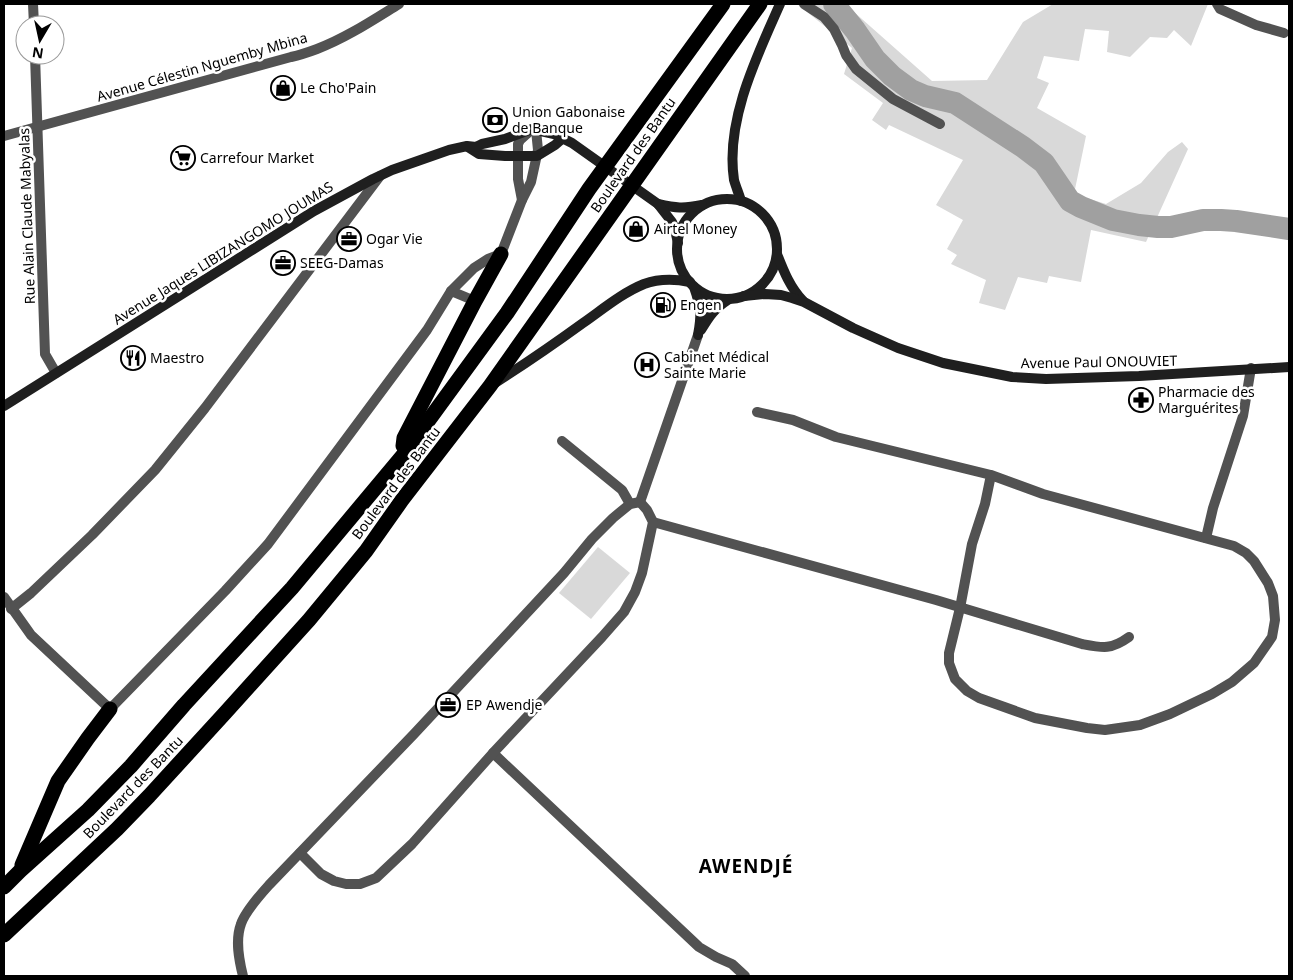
<svg xmlns="http://www.w3.org/2000/svg" width="1293" height="980" viewBox="0 0 1293 980" font-family="'Noto Sans',sans-serif">
  <rect width="100%" height="100%" fill="#fff"/>
  <!-- green -->
  <g fill="#d9d9d9">
    <path d="M 797,4 L 845,4 L 932,81 L 987,80 L 1023,22 L 1053,4 L 1208,4 L 1191,46 L 1174,30 L 1167,38 L 1150,37 L 1130,57 L 1107,52 L 1109,31 L 1085,29 L 1079,61 L 1044,56 L 1037,78 L 1049,83 L 1037,108 L 1086,136 L 1074,194 L 1106,204 L 1141,183 L 1168,152 L 1182,142 L 1188,149 L 1146,242 L 1091,230 L 1081,282 L 1049,276 L 1047,283 L 1018,277 L 1005,310 L 979,303 L 986,280 L 951,264 L 957,255 L 947,249 L 963,220 L 936,205 L 963,160 L 889,125 L 886,130 L 872,120 L 883,103 L 844,74 L 852,48 Z"/>
    <path d="M 598,547 L 630,573 L 591,619 L 559,593 Z"/>
  </g>
  <g fill="none" stroke-linecap="round" stroke-linejoin="round">
    <!-- river -->
    <path stroke="#a0a0a0" stroke-width="22" d="M 834,4 L 855,30 L 875,59 L 892,76 L 911,90 L 925,96 L 955,103 L 1023,147 L 1044,163 L 1070,201 L 1081,207 L 1113,220 L 1139,225 L 1158,227 L 1171,227 L 1203,220 L 1221,220 L 1236,221 L 1289,229"/>
    <!-- street -->
    <g stroke="#525252" stroke-width="10">
      <path d="M 33,4 L 34,25"/>
      <path d="M 804,4 L 824,17 L 834,29 L 842,45 L 846,55 L 856,69 L 893,99 L 940,124"/>
      <path d="M 1217,4 L 1220,9 L 1256,25 L 1284,33"/>
      <path d="M 35,55 L 45,354 L 56,373"/>
      <path d="M 4,136 L 291,57 C 300,55 309,52 317,49 C 346,38 373,20 399,4"/>
      <path d="M 522,200 L 518,179 L 518,144 L 520,140 L 530,131"/>
      <path d="M 451,291 L 475,301"/>
      <path d="M 757,412 L 793,420 L 836,437 L 991,475 L 1043,494 L 1234,546 L 1246,553 L 1254,561 L 1268,583 L 1273,596 L 1275,620 L 1272,637 L 1254,663 L 1232,682 L 1212,694 L 1170,714 L 1140,725 L 1105,730 L 1087,728 L 1035,718 L 979,698 L 967,691 L 955,679 L 949,663 L 949,653 L 960,608 L 972,544 L 985,504 L 991,475"/>
      <path d="M 562,441 L 622,490 L 630,504"/>
      <path d="M 640,502 L 698,335"/>
      <path d="M 653,522 L 936,600 L 1082,644 C 1103,648 1111,650 1129,637"/>
      <path d="M 1206,538 L 1213,508 L 1243,416 L 1251,368"/>
      <path d="M 4,597 L 31,635 L 110,709 L 225,591 L 268,544 L 427,330 L 451,291 L 474,268 L 488,259 L 501,254 L 522,200 L 531,182 L 538,150 L 536,130"/>
      <path d="M 11,609 L 31,593 L 92,535 L 155,470 L 205,408 L 380,176"/>
      <path d="M 493,753 L 699,947 L 716,957 L 732,964 L 745,976"/>
      <path d="M 300,853 L 321,874 L 334,881 L 346,884 L 360,884 L 376,878 L 412,844 L 493,753 L 602,637 L 624,612 L 635,592 L 642,573 L 653,522 L 647,510 L 640,502"/>
      <path d="M 243,976 C 239,960 235,940 241,924 C 245,912 260,895 269,885 L 414,734 L 564,573 L 592,539 L 613,518 L 630,504 L 640,502"/>
    </g>
    <!-- secondary -->
    <g stroke="#1f1f1f" stroke-width="10">
      <path d="M 468,147 L 479,154 L 505,156 L 537,156 L 555,145 L 563,138"/>
      <circle cx="727" cy="249" r="50"/>
      <path d="M 741,201 C 739,194 736,187 734,180 C 725,121 757,56 780,4"/>
      <path d="M 658,204 C 676,208 683,209 702,205"/>
      <path d="M 777,254 C 784,272 790,287 803,301"/>
      <path d="M 694,287 C 701,307 702,314 698,335"/>
      <path d="M 744,296 L 765,294 L 781,295 L 792,298 L 804,302 L 853,328 L 898,348 L 943,363 L 1012,377 L 1046,379 L 1139,376 L 1289,367"/>
      <path d="M 701,330 C 710,315 714,309 729,299"/>
      <path d="M 495,383 C 525,364 554,344 583,323 C 603,309 622,293 644,284 C 658,279 675,279 690,282"/>
      <path d="M 4,406 L 314,211 L 373,179 L 392,170 L 449,150 L 467,146 L 476,147 L 482,144 L 505,139 L 532,129 L 554,134 L 572,143 L 658,204 L 672,222 L 675,230 L 678,243"/>
    </g>
    <!-- highway -->
    <g stroke="#000" stroke-width="15">
      <path d="M 403,446 L 404,438 L 475,301 L 501,254"/>
      <path d="M 22,865 L 58,781 L 88,738 L 110,709"/>
      <path d="M 4,887 L 20,871 L 88,810 L 131,766 L 184,705 L 292,588 L 404,454 L 507,313 L 589,189 L 723,4"/>
      <path d="M 4,935 L 117,829 L 149,796 L 225,713 L 309,620 L 366,551 L 402,500 L 490,386 L 760,4"/>
    </g>
  </g>
  <!-- icons -->
  <defs>
    <symbol id="shop-ring" viewBox="-11 -11 22 22"><circle r="9.5" fill="#fff" stroke="#000" stroke-width="1.5"/><path d="M-5-2.5h2.3a2.7 3.5 0 0 1 5.4 0H5L5.5 6h-11ZM-1.5-2.5h3a1.5 2.3 0 0 0-3 0Z" fill="#000"/></symbol>
    <symbol id="bank-ring" viewBox="-11 -11 22 22"><circle r="9.5" fill="#fff" stroke="#000" stroke-width="1.5"/><path d="M-6-4H6V4H-6ZM0-2.3a2.3 2.3 0 1 0 0 4.6a2.3 2.3 0 1 0 0-4.6Z" fill="#000"/></symbol>
    <symbol id="supermarket-ring" viewBox="-11 -11 22 22"><circle r="9.5" fill="#fff" stroke="#000" stroke-width="1.5"/><path d="M-6-5.5h2.5l.6 2H6L4.5 2H-2.5L-4.4-4H-6ZM-1.5 3.2a1.3 1.3 0 1 0 .1 0ZM3 3.2a1.3 1.3 0 1 0 .1 0Z" fill="#000"/></symbol>
    <symbol id="office-ring" viewBox="-11 -11 22 22"><circle r="9.5" fill="#fff" stroke="#000" stroke-width="1.5"/><path d="M-6-3h4V-5.5h4V-3h4V5H-6ZM-1-4.5V-3h2v-1.5ZM-6 0V1H6V0Z" fill="#000"/></symbol>
    <symbol id="fuel-ring" viewBox="-11 -11 22 22"><circle r="9.5" fill="#fff" stroke="#000" stroke-width="1.5"/><path d="M-5.5-6h7V0h2V4h1.3V-2.5L3-4.5l.8-.8L6-3V5H2.5V1h-1V6h-7ZM-4.2-4.7v3.2H.2V-4.7Z" fill="#000"/></symbol>
    <symbol id="restaurant-ring" viewBox="-11 -11 22 22"><circle r="9.5" fill="#fff" stroke="#000" stroke-width="1.5"/><path d="M-5-6h1v4h1v-4h1v4h1v-4h1v5L-1.5 .5V6h-2V.5L-5-1ZM5-6V6H3V1.5H1.5Q1.5-4 5-6Z" fill="#000"/></symbol>
    <symbol id="hospital-ring" viewBox="-11 -11 22 22"><circle r="9.5" fill="#fff" stroke="#000" stroke-width="1.5"/><path d="M-5-5h3v3.5h4V-5h3V5h-3V1.5h-4V5h-3Z" fill="#000"/></symbol>
    <symbol id="pharmacy-ring" viewBox="-11 -11 22 22"><circle r="9.5" fill="#fff" stroke="#000" stroke-width="1.5"/><path d="M-2-6h4v4h4v4h-4v4h-4v-4h-4v-4h4Z" fill="#000"/></symbol>
  </defs>
  <g fill-rule="evenodd">
    <use href="#shop-ring" x="269" y="74" width="28" height="28"/>
    <use href="#bank-ring" x="481" y="106" width="28" height="28"/>
    <use href="#supermarket-ring" x="169" y="144" width="28" height="28"/>
    <use href="#shop-ring" x="622" y="215" width="28" height="28"/>
    <use href="#office-ring" x="335" y="225" width="28" height="28"/>
    <use href="#office-ring" x="269" y="249" width="28" height="28"/>
    <use href="#fuel-ring" x="649" y="291" width="28" height="28"/>
    <use href="#restaurant-ring" x="119" y="344" width="28" height="28"/>
    <use href="#hospital-ring" x="633" y="351" width="28" height="28"/>
    <use href="#pharmacy-ring" x="1127" y="386" width="28" height="28"/>
    <use href="#office-ring" x="434" y="691" width="28" height="28"/>
  </g>
  <g text-anchor="middle" stroke-width="5" stroke-linejoin="round" paint-order="stroke">
    <!-- street labels -->
    <g font-size="14" fill="#000" stroke="#fff">
      <text transform="translate(202 67) rotate(-16)" y="5">Avenue Célestin Nguemby Mbina</text>
      <text transform="translate(633 155) rotate(-55)" y="5">Boulevard des Bantu</text>
      <text transform="translate(27 216) rotate(-92)" y="5">Rue Alain Claude Mabyalas</text>
      <text transform="translate(223 253) rotate(-32)" y="5">Avenue Jaques LIBIZANGOMO JOUMAS</text>
      <text transform="translate(1099 362) rotate(-1)" y="5">Avenue Paul ONOUVIET</text>
      <text transform="translate(396 483) rotate(-53)" y="5">Boulevard des Bantu</text>
      <text transform="translate(133 787) rotate(-46)" y="5">Boulevard des Bantu</text>
    </g>
    <!-- poi labels -->
    <g font-size="14" fill="#000" stroke="#fff" text-anchor="start">
      <text x="300" y="93">Le Cho'Pain</text>
      <text x="512" y="117">Union Gabonaise<tspan x="512" dy="16">de Banque</tspan></text>
      <text x="200" y="163">Carrefour Market</text>
      <text x="654" y="234">Airtel Money</text>
      <text x="366" y="244">Ogar Vie</text>
      <text x="300" y="268">SEEG-Damas</text>
      <text x="680" y="310">Engen</text>
      <text x="664" y="362">Cabinet Médical<tspan x="664" dy="16">Sainte Marie</tspan></text>
      <text x="150" y="363">Maestro</text>
      <text x="1158" y="397">Pharmacie des<tspan x="1158" dy="16">Marguérites</tspan></text>
      <text x="466" y="710">EP Awendje</text>
    </g>
    <!-- district labels -->
    <g font-size="19" font-weight="bold" letter-spacing="1" fill="#000" stroke="#fff">
      <text x="746" y="873">AWENDJÉ</text>
    </g>
  </g>
  <!-- border -->
  <rect width="1293" height="980" fill="none" stroke="#000000" stroke-width="10"/>
  <!-- north arrow -->
  <g transform="translate(40 40) rotate(189)"><circle r="24" fill="#ffffff" stroke="#999999"/>
  <path d="M0-4L9 19L0 12L-9 19Z" fill="#000000"/>
  <text y="-8" font-size="14" font-weight="bold" text-anchor="middle" fill="#000000">N</text>
  </g>
</svg>
